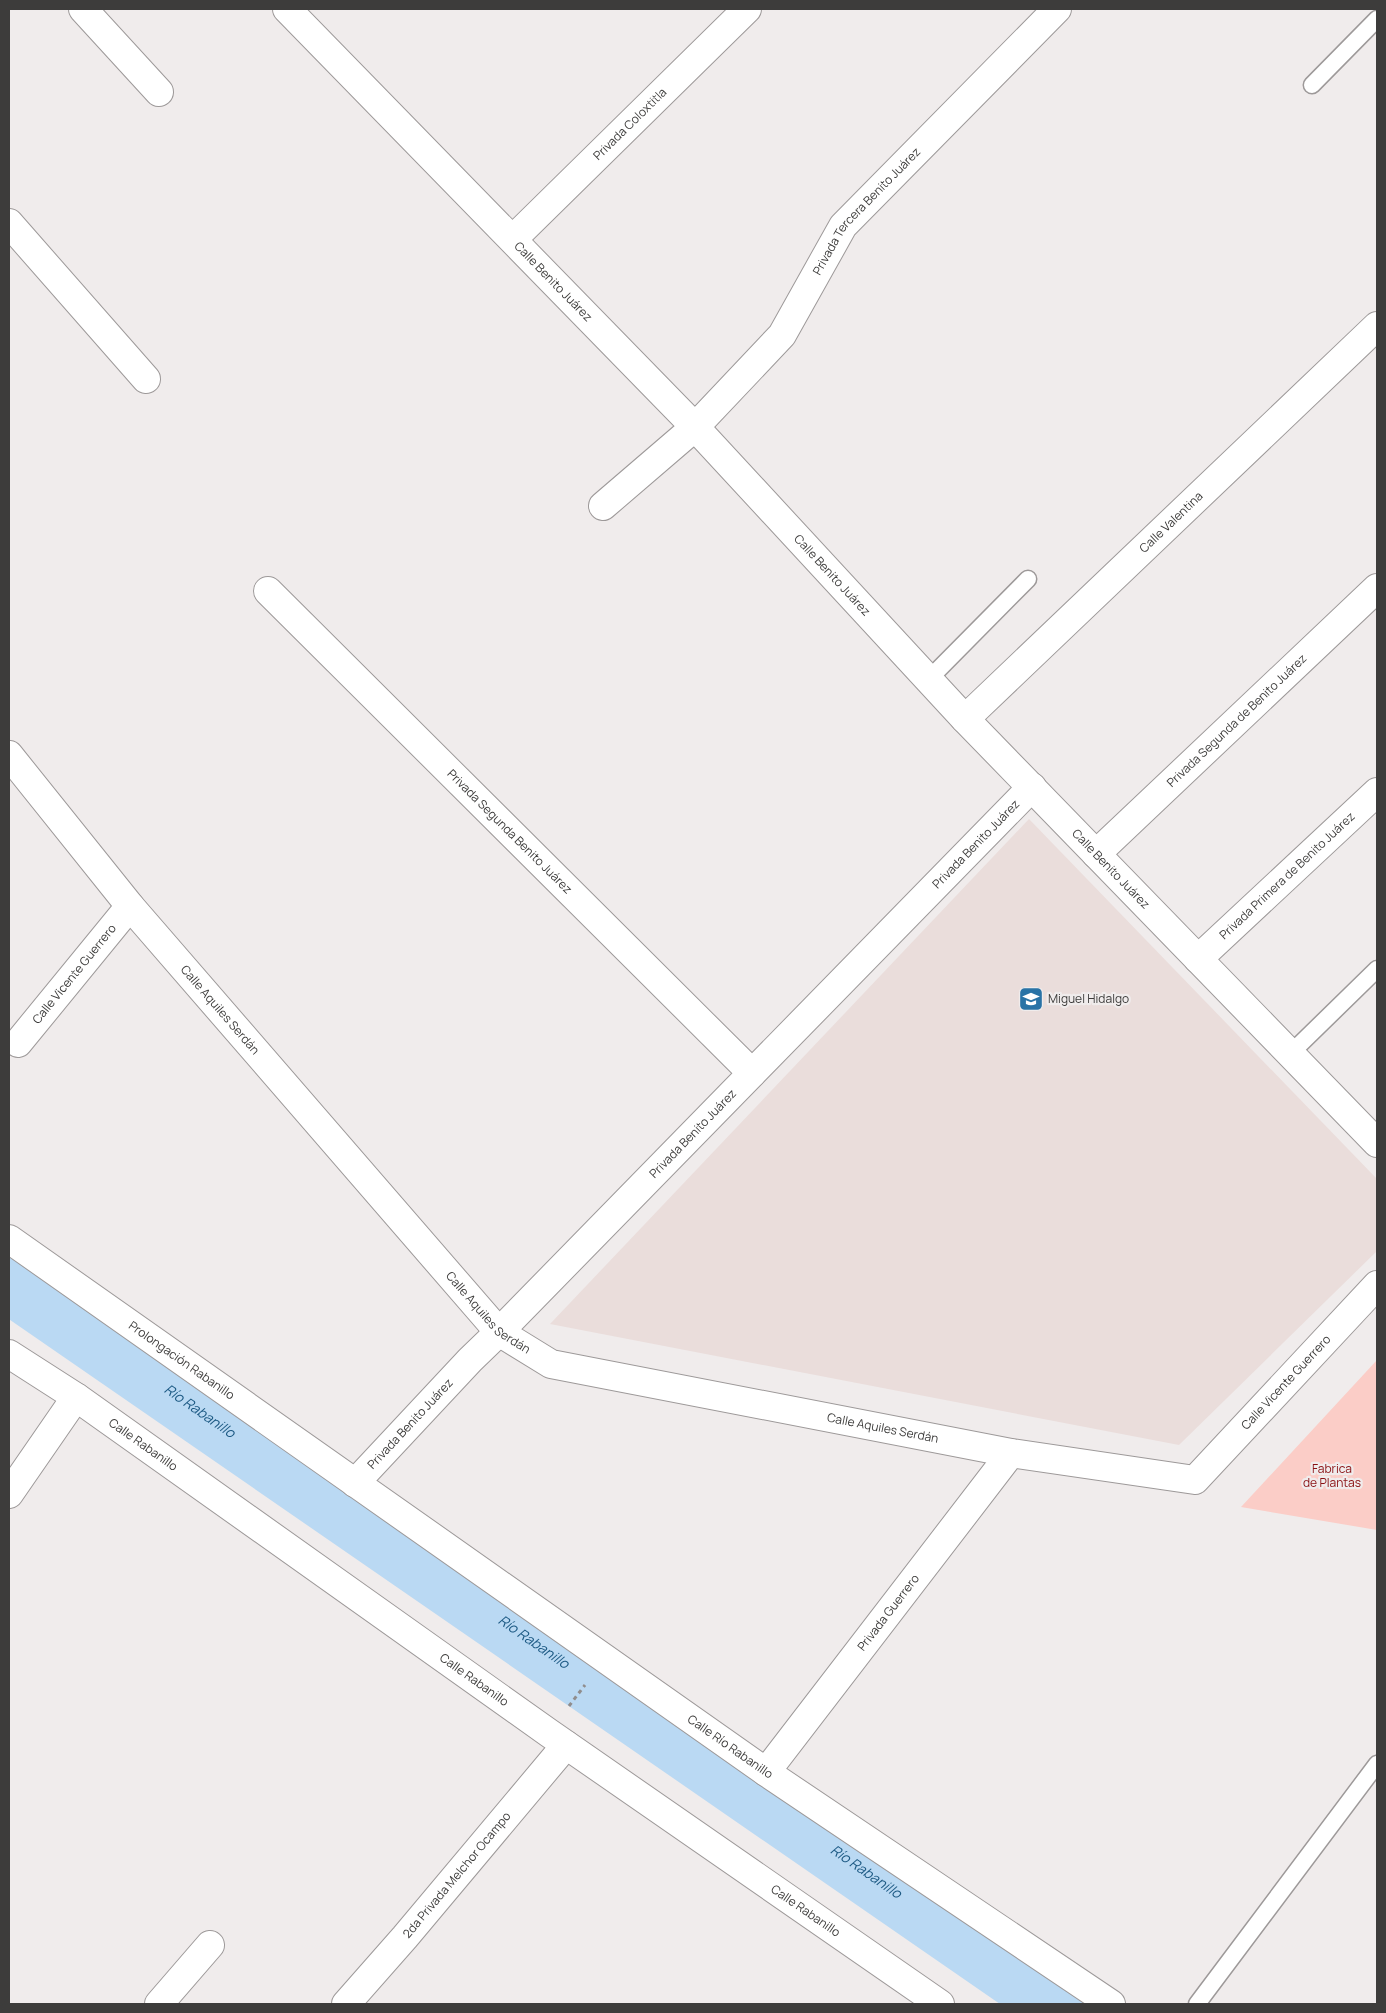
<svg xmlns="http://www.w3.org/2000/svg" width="1386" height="2013" viewBox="0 0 1386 2013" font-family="Manrope,sans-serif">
  <rect width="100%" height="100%" fill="#f0ecec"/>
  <!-- built -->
  <path fill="#eadddb" d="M 1029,819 L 1377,1179 L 1377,1251 L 1179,1445 L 550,1324 Z"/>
  <!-- green -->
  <path fill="#fbcdc7" d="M 1377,1360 L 1377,1530 L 1241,1507 Z"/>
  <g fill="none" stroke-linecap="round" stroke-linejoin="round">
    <!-- river -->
    <path stroke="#bad9f3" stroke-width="66" id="s1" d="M 9,1279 L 1058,2004"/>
    <defs>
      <g id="lane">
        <path d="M 1312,85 L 1377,19"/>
        <path d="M 929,679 L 1028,579"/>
        <path d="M 1291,1053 L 1377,969"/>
        <path d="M 1197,2004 L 1377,1764"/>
      </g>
      <g id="street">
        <path d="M 83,9 L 159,92"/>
        <path id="s2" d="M 287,9 L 695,427 L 965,719 L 1377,1143"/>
        <path d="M 9,223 L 146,379"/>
        <path id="s3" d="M 513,239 L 747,9"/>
        <path id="s4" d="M 603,506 L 695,427 L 782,335 L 843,226 L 1057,9"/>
        <path id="s5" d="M 268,591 L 752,1073"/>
        <path id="s6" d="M 965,719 L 1377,326"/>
        <path id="s7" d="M 9,755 L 130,906 L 499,1332 L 551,1364 L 1011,1453 L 1195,1480 L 1377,1285"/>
        <path id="s8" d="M 1096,854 L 1377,588"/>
        <path id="s9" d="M 1198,959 L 1377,792"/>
        <path id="s10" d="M 18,1043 L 130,906"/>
        <path id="s11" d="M 9,1239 L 766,1772 L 1111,2004"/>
        <path id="s12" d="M 9,1354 L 76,1397 L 549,1733 L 940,2004"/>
        <path id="s13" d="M 355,1483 L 470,1360 L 499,1332 L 1032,787"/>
        <path d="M 9,1494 L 76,1397"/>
        <path id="s14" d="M 766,1772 L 1011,1453"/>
        <path d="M 159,2004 L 210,1945"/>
        <path id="s15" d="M 346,2004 L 405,1937 L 566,1745"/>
      </g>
    </defs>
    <!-- lane casing -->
    <use href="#lane" stroke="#9d9999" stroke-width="19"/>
    <!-- street casing -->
    <use href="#street" stroke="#9d9999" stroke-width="30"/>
    <!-- path -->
    <path stroke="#908d8d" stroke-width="3" stroke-dasharray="4 4" stroke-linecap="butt" d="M 569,1706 L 585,1685"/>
    <!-- lane -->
    <use href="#lane" stroke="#fff" stroke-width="16"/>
    <!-- street -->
    <use href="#street" stroke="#fff" stroke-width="28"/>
  </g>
  <!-- icons -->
  <defs>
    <symbol id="school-square" viewBox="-11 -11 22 22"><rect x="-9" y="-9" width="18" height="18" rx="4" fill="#2973a6" stroke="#f0ecec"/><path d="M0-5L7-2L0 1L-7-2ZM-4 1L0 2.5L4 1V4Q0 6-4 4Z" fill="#fff"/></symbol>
  </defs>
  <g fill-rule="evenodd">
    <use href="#school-square" x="1017" y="985" width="28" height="28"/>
  </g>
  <g text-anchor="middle" stroke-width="4.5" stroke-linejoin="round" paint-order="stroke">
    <!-- street labels -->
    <g font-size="12" fill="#3d3c3b" stroke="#f0ecec">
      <text dy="4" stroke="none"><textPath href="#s3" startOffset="164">Privada Coloxtitla</textPath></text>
      <text dy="4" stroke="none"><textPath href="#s4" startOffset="399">Privada Tercera Benito Juárez</textPath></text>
      <text dy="4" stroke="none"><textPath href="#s2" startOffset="381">Calle Benito Juárez</textPath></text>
      <text dy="4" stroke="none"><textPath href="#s6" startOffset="285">Calle Valentina</textPath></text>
      <text dy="4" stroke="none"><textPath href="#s2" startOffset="786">Calle Benito Juárez</textPath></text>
      <text dy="4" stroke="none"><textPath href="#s8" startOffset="194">Privada Segunda de Benito Juárez</textPath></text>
      <text dy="4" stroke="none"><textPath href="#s5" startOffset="341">Privada Segunda Benito Juárez</textPath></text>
      <text dy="4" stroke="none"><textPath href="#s13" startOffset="891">Privada Benito Juárez</textPath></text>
      <text dy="4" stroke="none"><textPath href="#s2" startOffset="1191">Calle Benito Juárez</textPath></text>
      <text dy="4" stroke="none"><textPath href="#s9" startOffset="122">Privada Primera de Benito Juárez</textPath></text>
      <text dy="4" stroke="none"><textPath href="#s10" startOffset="89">Calle Vicente Guerrero</textPath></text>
      <text dy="4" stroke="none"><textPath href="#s7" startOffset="331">Calle Aquiles Serdán</textPath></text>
      <text dy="4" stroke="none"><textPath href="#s13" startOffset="486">Privada Benito Juárez</textPath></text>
      <text dy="4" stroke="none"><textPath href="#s7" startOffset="736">Calle Aquiles Serdán</textPath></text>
      <text dy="4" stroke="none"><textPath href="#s11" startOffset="211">Prolongación Rabanillo</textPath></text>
      <text dy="4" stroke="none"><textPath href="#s7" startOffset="1606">Calle Vicente Guerrero</textPath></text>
      <text dy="4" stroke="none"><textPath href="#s13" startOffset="81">Privada Benito Juárez</textPath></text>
      <text dy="4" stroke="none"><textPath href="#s7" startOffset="1156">Calle Aquiles Serdán</textPath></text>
      <text dy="4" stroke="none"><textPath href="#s12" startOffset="162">Calle Rabanillo</textPath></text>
      <text dy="4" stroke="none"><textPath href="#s14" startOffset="201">Privada Guerrero</textPath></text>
      <text dy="4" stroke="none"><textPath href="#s12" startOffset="568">Calle Rabanillo</textPath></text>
      <text dy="4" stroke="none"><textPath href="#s11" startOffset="882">Calle Río Rabanillo</textPath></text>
      <text dy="4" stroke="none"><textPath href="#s15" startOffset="170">2da Privada Melchor Ocampo</textPath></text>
      <text dy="4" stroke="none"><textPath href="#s12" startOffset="972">Calle Rabanillo</textPath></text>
    </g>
    <!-- poi labels -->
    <g font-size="12" fill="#3d3c3b" stroke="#f0ecec" text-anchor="start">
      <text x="1048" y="1003">Miguel Hidalgo</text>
    </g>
    <!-- park labels -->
    <g font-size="12" fill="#8a1114" stroke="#f0ecec">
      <text x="1332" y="1473">Fabrica<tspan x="1332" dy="14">de Plantas</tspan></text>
    </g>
    <!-- water labels -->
    <g font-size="14" font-style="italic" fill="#1d5a84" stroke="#f0ecec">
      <text dy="5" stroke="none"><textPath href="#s1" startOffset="232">Río Rabanillo</textPath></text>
      <text dy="5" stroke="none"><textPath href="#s1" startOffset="638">Río Rabanillo</textPath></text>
      <text dy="5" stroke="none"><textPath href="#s1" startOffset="1042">Río Rabanillo</textPath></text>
    </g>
  </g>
  <!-- border -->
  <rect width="1386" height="2013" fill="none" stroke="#3d3c3b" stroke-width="20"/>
</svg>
